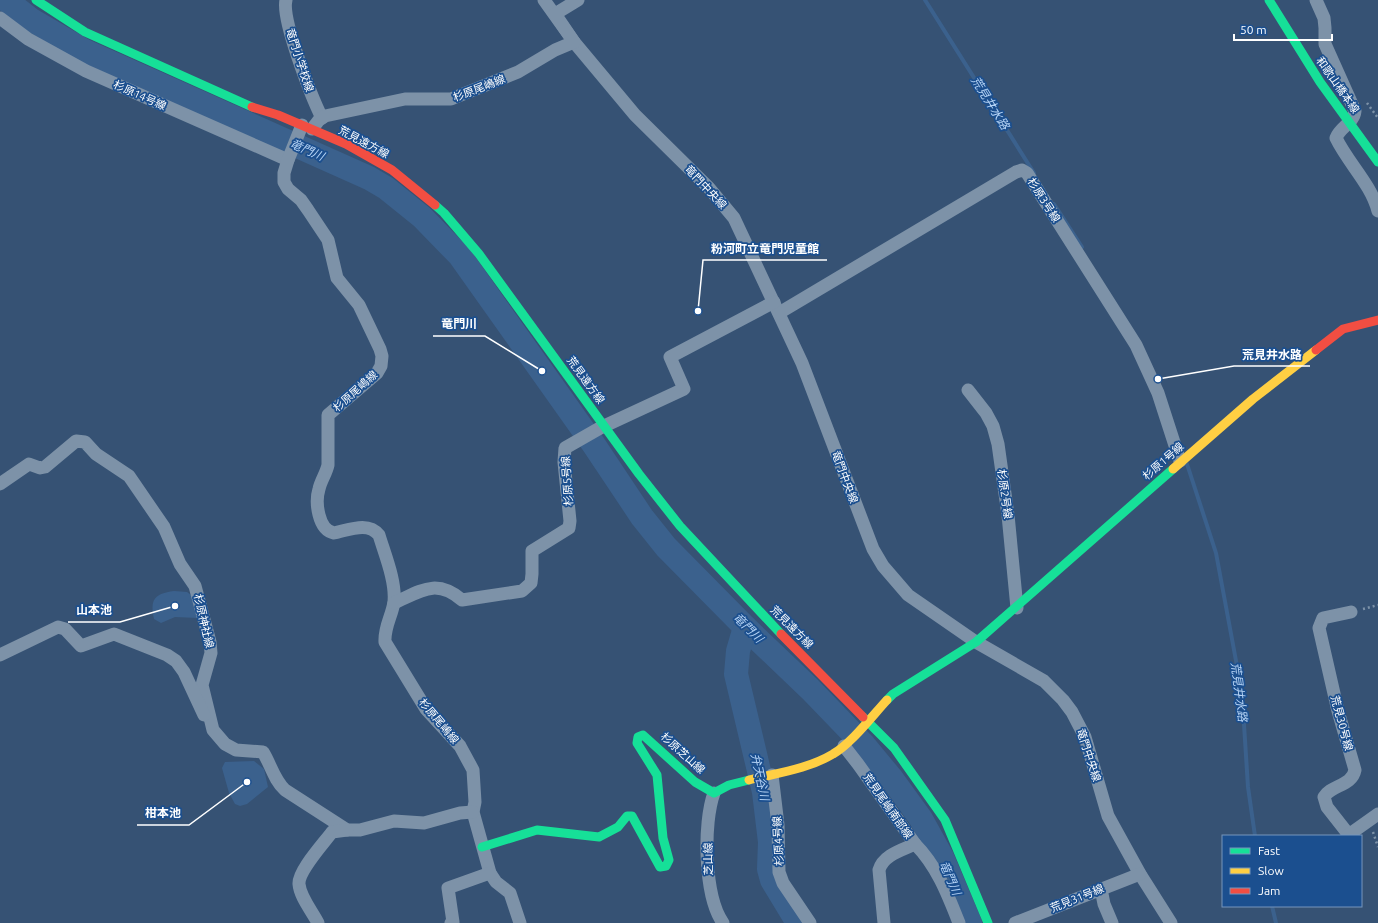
<svg xmlns="http://www.w3.org/2000/svg" width="1378" height="923" viewBox="0 0 1378 923" font-family="Ubuntu,'Noto Sans JP',sans-serif">
  <rect width="100%" height="100%" fill="#365274"/>
  <!-- water -->
  <g fill="#3b618d">
    <path d="M 174,591 L 187,592 L 195,598 L 198,618 L 175,617 L 161,623 L 154,619 C 150,599 154,594 174,591 Z"/>
    <path d="M 254,761 L 264,769 L 268,787 L 247,804 L 240,806 L 235,804 L 229,793 L 222,768 L 225,762 Z"/>
  </g>
  <g fill="none" stroke-linecap="round" stroke-linejoin="round">
    <!-- stream -->
    <g stroke="#3b618d" stroke-width="4">
      <path d="M 925,0 L 1034,173"/>
      <path d="M 1054,204 L 1082,247"/>
      <path d="M 1187,464 L 1216,553 L 1242,693 L 1248,787 L 1255,836"/>
      <path d="M 1272,906 L 1276,923"/>
    </g>
    <!-- river -->
    <g stroke="#3b618d" stroke-width="24">
      <path d="M 6,0 L 30,19 L 85,51 L 369,178 L 386,188 L 422,217 L 460,256 L 594,445 L 642,517 L 666,547 L 745,627 L 810,689 L 863,744 L 892,779 L 921,819 L 942,857 L 970,923"/>
      <path d="M 745,627 L 738,651 L 736,674 L 764,792 L 770,842 L 769,869 L 772,880 L 798,923"/>
    </g>
    <!-- path -->
    <g stroke="#7d92a8" stroke-width="2.5" stroke-dasharray="2 3" stroke-linecap="butt">
      <path d="M 1367,103 L 1378,118"/>
      <path d="M 1363,609 L 1378,605"/>
      <path d="M 1373,832 L 1378,847"/>
    </g>
    <!-- street -->
    <g stroke="#7d92a8" stroke-width="13">
      <path d="M 286,0 C 281,19 312,98 322,118"/>
      <path d="M 544,0 L 574,42 L 635,115 L 709,188 L 734,218 L 802,363 L 873,549 L 883,566 L 908,595 L 976,642 L 1044,681 L 1063,700 L 1072,712 L 1085,737 L 1108,816 L 1140,874 L 1171,923"/>
      <path d="M 1316,0 L 1324,18 L 1325,28 L 1325,44 L 1355,111 C 1354,123 1340,127 1336,138 C 1348,163 1371,184 1378,211"/>
      <path d="M 0,18 L 28,39 L 86,71 L 288,160"/>
      <path d="M 302,125 L 288,160 L 284,173 L 284,182 L 288,189 L 301,200 L 308,210 L 328,240 L 337,278 L 359,305 L 380,349 L 382,356 L 381,366 L 377,373 L 328,415 L 328,465 C 326,474 321,480 319,489 C 315,502 318,530 334,533 C 349,530 368,521 379,535 C 385,555 396,581 394,602 C 392,616 384,627 385,642 L 426,709 L 460,746 L 473,770 L 475,802 L 473,812 L 490,873 L 496,882 L 510,893 L 520,923"/>
      <path d="M 312,129 L 319,120 L 325,116 L 405,99 L 451,99 L 518,72 L 555,50 L 574,42 L 555,14 L 578,0"/>
      <path d="M 779,313 L 1016,172 L 1022,170 L 1027,173 L 1136,345 L 1158,393 L 1180,461"/>
      <path d="M 968,390 L 986,413 L 993,426 L 998,444 L 1008,515 L 1017,608"/>
      <path d="M 0,484 L 29,464 L 40,468 L 45,467 L 76,441 L 85,442 L 96,454 L 129,476 L 164,527 L 180,564 L 195,586 L 210,642 L 211,653 L 202,685 L 213,730 L 225,744 L 236,750 L 263,752 C 271,765 274,780 285,790 L 347,830 L 360,830 L 394,821 L 424,823 L 460,813 L 473,812"/>
      <path d="M 394,603 C 421,591 436,578 462,600 L 522,591 L 531,583 L 532,574 L 532,551 L 569,528 L 570,521 L 564,462 L 565,448 L 600,428 L 684,389 L 670,357 L 774,302"/>
      <path d="M 0,655 L 58,627 L 65,629 L 81,646 L 114,634 L 167,655 L 176,661 L 184,672 L 204,715"/>
      <path d="M 844,746 L 858,764 L 915,844 C 902,850 883,855 879,870 L 884,923"/>
      <path d="M 772,775 L 778,825 L 779,872 L 783,883 L 810,923"/>
      <path d="M 714,793 C 703,823 704,896 723,923"/>
      <path d="M 1349,835 L 1327,807 L 1324,797 C 1331,785 1352,786 1355,770 L 1338,711 L 1319,628 L 1323,618 L 1351,612"/>
      <path d="M 1347,836 L 1378,814"/>
      <path d="M 915,844 C 937,866 948,895 959,923"/>
      <path d="M 1101,889 L 1104,904 L 1112,923"/>
      <path d="M 318,923 C 312,911 300,897 299,884 C 298,871 324,843 332,832 L 347,830"/>
      <path d="M 451,923 L 453,922 L 448,888 L 490,873"/>
      <path d="M 1015,923 L 1140,874"/>
    </g>
    <!-- fast -->
    <g stroke="#16e098" stroke-width="9">
      <path d="M 36,0 L 85,32 L 252,107"/>
      <path d="M 1269,0 L 1320,82 L 1378,162"/>
      <path d="M 435,205 L 444,213 L 479,254 L 639,474 L 680,526 L 781,634"/>
      <path d="M 887,700 L 893,694 L 976,642 L 1173,469"/>
      <path d="M 863,717 L 894,748 L 945,820 L 988,923"/>
      <path d="M 482,847 L 537,830 L 599,837 L 618,827 L 627,816 L 632,816 L 660,867 L 666,866 L 669,860 L 663,838 L 657,775 L 637,743 L 638,737 L 643,735 L 695,782 L 714,793 L 729,785 L 749,780"/>
    </g>
    <!-- slow -->
    <g stroke="#ffcf43" stroke-width="9">
      <path d="M 1173,469 L 1253,399 L 1316,350"/>
      <path d="M 749,780 C 777,773 808,769 833,754 C 851,744 873,715 887,700"/>
    </g>
    <!-- jam -->
    <g stroke="#f24e42" stroke-width="9">
      <path d="M 252,107 L 278,115 L 346,144 L 392,170 L 435,205"/>
      <path d="M 1316,350 L 1343,329 L 1378,320"/>
      <path d="M 781,634 L 863,717"/>
    </g>
  </g>
  <g text-anchor="middle" stroke-width="3.5" stroke-linejoin="round" paint-order="stroke">
    <!-- street labels -->
    <g font-size="11" fill="#fff" stroke="#1b4f8f">
      <text transform="translate(300 60) rotate(72)" y="4">竜門小学校線</text>
      <text transform="translate(1338 85) rotate(55)" y="4">和歌山橋本線</text>
      <text transform="translate(479 88) rotate(-21)" y="4">杉原尾嶋線</text>
      <text transform="translate(140 95) rotate(24)" y="4">杉原14号線</text>
      <text transform="translate(364 142) rotate(28)" y="4">荒見遠方線</text>
      <text transform="translate(706 187) rotate(47)" y="4">竜門中央線</text>
      <text transform="translate(1044 200) rotate(57)" y="4">杉原3号線</text>
      <text transform="translate(586 380) rotate(54)" y="4">荒見遠方線</text>
      <text transform="translate(355 391) rotate(-42)" y="4">杉原尾嶋線</text>
      <text transform="translate(1163 461) rotate(-41)" y="4">杉原1号線</text>
      <text transform="translate(845 477) rotate(70)" y="4">竜門中央線</text>
      <text transform="translate(567 481) rotate(-94)" y="4">杉原5号線</text>
      <text transform="translate(1005 494) rotate(82)" y="4">杉原2号線</text>
      <text transform="translate(204 621) rotate(77)" y="4">杉原神社線</text>
      <text transform="translate(792 627) rotate(45)" y="4">荒見遠方線</text>
      <text transform="translate(439 721) rotate(50)" y="4">杉原尾嶋線</text>
      <text transform="translate(1342 723) rotate(75)" y="4">荒見30号線</text>
      <text transform="translate(683 753) rotate(42)" y="4">杉原芝山線</text>
      <text transform="translate(1089 755) rotate(72)" y="4">竜門中央線</text>
      <text transform="translate(888 806) rotate(55)" y="4">荒見尾嶋南部線</text>
      <text transform="translate(778 841) rotate(-93)" y="4">杉原4号線</text>
      <text transform="translate(708 859) rotate(-90)" y="4">芝山線</text>
      <text transform="translate(1077 898) rotate(-22)" y="4">荒見31号線</text>
    </g>
    <!-- water labels -->
    <g font-size="12" font-style="italic" fill="#b5d3f5" stroke="#1b4f8f">
      <text transform="translate(990 103) rotate(58)" y="4">荒見井水路</text>
      <text transform="translate(307 150) rotate(24)" y="4">竜門川</text>
      <text transform="translate(748 628) rotate(45)" y="4">竜門川</text>
      <text transform="translate(1239 692) rotate(83)" y="4">荒見井水路</text>
      <text transform="translate(760 777) rotate(78)" y="4">弁天谷川</text>
      <text transform="translate(950 878) rotate(67)" y="4">竜門川</text>
    </g>
  </g>
  <!-- callouts -->
  <path fill="none" stroke="#fff" stroke-width="1.5" d="M698 311L703 260H827M542 371L485 336H433M1158 379L1234 366H1310M175 606L120 622H68M247 782L189 825H137"/>
  <g fill="#fff" stroke="#1b4f8f" stroke-width="1.5">
    <circle cx="698" cy="311" r="4"/>
    <circle cx="542" cy="371" r="4"/>
    <circle cx="1158" cy="379" r="4"/>
    <circle cx="175" cy="606" r="4"/>
    <circle cx="247" cy="782" r="4"/>
  </g>
  <g font-size="12" text-anchor="middle" font-weight="bold" fill="#fff" stroke="#1b4f8f" stroke-width="3.5" stroke-linejoin="round" paint-order="stroke">
    <text x="765" y="253">粉河町立竜門児童館</text>
    <text x="459" y="328">竜門川</text>
    <text x="1272" y="359">荒見井水路</text>
    <text x="94" y="614">山本池</text>
    <text x="163" y="817">柑本池</text>
  </g>
  <!-- legend -->
  <rect x="1222" y="835" width="140" height="72" fill="#1b4f8f" stroke="#7695bc"/>
  <rect x="1230" y="848" width="20" height="6" fill="#16e098" stroke="#7695bc"/>
  <text x="1258" y="855" font-size="12" fill="#ffffff">Fast</text>
  <rect x="1230" y="868" width="20" height="6" fill="#ffcf43" stroke="#7695bc"/>
  <text x="1258" y="875" font-size="12" fill="#ffffff">Slow</text>
  <rect x="1230" y="888" width="20" height="6" fill="#f24e42" stroke="#7695bc"/>
  <text x="1258" y="895" font-size="12" fill="#ffffff">Jam</text>
  <!-- scale -->
  <path d="M1234 34v6h98v-6" fill="none" stroke="#ffffff" stroke-width="2"/>
  <text x="1240" y="34" font-size="12" fill="#ffffff" stroke="#1b4f8f" stroke-width="3" paint-order="stroke">50 m</text>
</svg>
